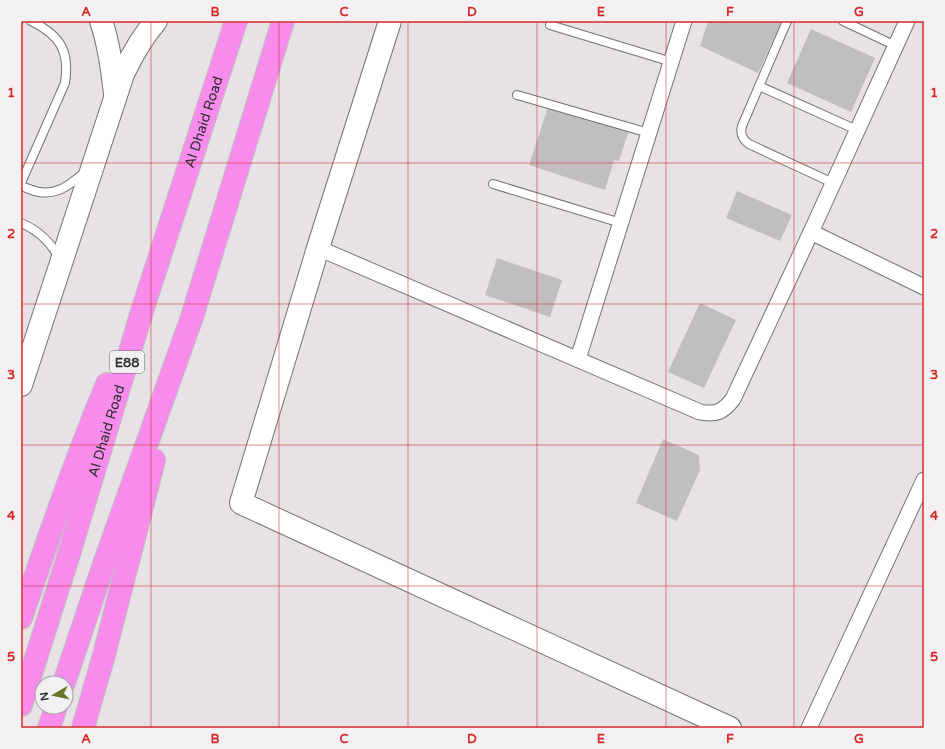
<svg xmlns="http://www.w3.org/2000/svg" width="945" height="749" viewBox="0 0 945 749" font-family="'Varela Round',sans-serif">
  <rect width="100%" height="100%" fill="#e6e2e5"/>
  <!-- building -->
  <g fill="#c1bec1">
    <path d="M 708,21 L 782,21 L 758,73 L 700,46 Z"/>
    <path d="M 811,29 L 875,58 L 851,112 L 787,83 Z"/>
    <path d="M 549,104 L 629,130 L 619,161 L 614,160 L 605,190 L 529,165 Z"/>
    <path d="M 737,191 L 792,215 L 780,241 L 726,218 Z"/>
    <path d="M 497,258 L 562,280 L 550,317 L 485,295 Z"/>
    <path d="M 700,303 L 736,320 L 704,388 L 668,372 Z"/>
    <path d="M 663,439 L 699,455 L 700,470 L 677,521 L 636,503 Z"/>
  </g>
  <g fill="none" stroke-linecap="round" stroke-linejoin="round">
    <defs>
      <g id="lane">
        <path d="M 787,21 L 742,126 C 740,134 742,139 749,144 L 833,183"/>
        <path d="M 843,21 L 896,46"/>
        <path d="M 550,25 L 672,62"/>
        <path d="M 759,86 L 857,130"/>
        <path d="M 517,95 L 649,133"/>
        <path d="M 21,183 L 65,83 C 70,51 60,35 31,21"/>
        <path d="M 493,184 L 621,223"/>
        <path d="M 21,186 C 27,188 33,191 39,192 C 59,195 70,184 84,173"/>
        <path d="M 21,223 C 38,230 51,243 59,258"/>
      </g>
      <g id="street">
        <path d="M 811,232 L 924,287"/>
        <path d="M 318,248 L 700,412 C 716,415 723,412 733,399 L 811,232 L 907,21"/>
        <path d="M 578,359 L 684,21"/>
        <path d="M 809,728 L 924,480"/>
      </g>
      <g id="secondary">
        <path d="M 101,21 C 109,44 112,69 115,93"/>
        <path d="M 390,21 L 318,248 L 241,503 L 730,728"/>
        <path d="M 21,385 L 123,74 C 132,55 142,37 156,21"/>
      </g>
      <g id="highway">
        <path d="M 21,618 C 48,539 75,461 107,384"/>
        <path d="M 64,683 L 104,564 L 192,317 L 283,21"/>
        <path id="s1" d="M 21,705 L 69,554 L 144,305 L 236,21"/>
        <path d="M 49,728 L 56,707"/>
        <path d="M 83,728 L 104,655 L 154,460"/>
      </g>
    </defs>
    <!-- lane casing -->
    <use href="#lane" stroke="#757274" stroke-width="10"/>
    <!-- street casing -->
    <use href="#street" stroke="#757274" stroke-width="17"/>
    <!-- secondary casing -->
    <use href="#secondary" stroke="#757274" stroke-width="24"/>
    <!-- highway casing -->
    <use href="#highway" stroke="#c1c0c1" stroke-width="24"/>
    <!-- lane -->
    <use href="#lane" stroke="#fff" stroke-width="8"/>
    <!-- street -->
    <use href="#street" stroke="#fff" stroke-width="15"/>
    <!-- secondary -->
    <use href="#secondary" stroke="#fff" stroke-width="22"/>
    <!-- highway -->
    <use href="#highway" stroke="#f78ced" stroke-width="22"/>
  </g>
  <!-- grid -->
  <path fill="none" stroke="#d62828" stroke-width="1" stroke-opacity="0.55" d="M 151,21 L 151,728M 279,21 L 279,728M 408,21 L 408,728M 537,21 L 537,728M 666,21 L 666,728M 794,21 L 794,728M 21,163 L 924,163M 21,304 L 924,304M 21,445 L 924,445M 21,586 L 924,586"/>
  <g text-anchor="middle" stroke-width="3.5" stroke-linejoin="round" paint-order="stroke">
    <!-- shield labels -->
    <rect fill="#f3f0f3" stroke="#6a686a" stroke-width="1" x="110" y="351" width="34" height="22" rx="3"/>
    <g font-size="13" font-weight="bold" fill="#2f2e2f">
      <text x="127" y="367">E88</text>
    </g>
    <!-- street labels -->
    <g font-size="14" fill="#2f2e2f" stroke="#f3f0f3">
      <text dy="5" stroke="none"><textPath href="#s1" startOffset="611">Al Dhaid Road</textPath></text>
      <text dy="5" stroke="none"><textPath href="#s1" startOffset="287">Al Dhaid Road</textPath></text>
    </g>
  </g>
  <!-- border -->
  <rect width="945" height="749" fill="none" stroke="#f3f0f3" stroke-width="44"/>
  <!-- north arrow -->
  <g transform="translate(54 695) rotate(261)"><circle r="19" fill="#f3f0f3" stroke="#a5a2a5"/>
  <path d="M0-3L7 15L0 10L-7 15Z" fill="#657625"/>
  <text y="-6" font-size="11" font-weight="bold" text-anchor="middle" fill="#2f2e2f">N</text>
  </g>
  <rect x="22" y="22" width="901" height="705" fill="none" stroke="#d62828" stroke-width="1.5"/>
  <g font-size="13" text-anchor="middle" font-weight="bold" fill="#d62828">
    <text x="86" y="16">A</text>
    <text x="215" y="16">B</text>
    <text x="344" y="16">C</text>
    <text x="472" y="16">D</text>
    <text x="601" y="16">E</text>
    <text x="730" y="16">F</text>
    <text x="859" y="16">G</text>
    <text x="11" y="97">1</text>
    <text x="934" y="97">1</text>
    <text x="11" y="238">2</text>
    <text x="934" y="238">2</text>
    <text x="11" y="379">3</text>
    <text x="934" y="379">3</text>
    <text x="11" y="520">4</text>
    <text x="934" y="520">4</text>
    <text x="11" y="661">5</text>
    <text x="934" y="661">5</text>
    <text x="86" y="743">A</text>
    <text x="215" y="743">B</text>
    <text x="344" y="743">C</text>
    <text x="472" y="743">D</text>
    <text x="601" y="743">E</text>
    <text x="730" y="743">F</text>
    <text x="859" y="743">G</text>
  </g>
</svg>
